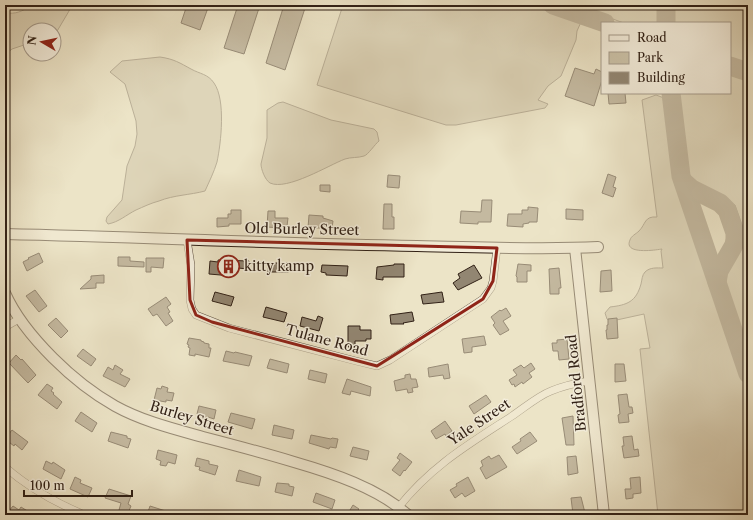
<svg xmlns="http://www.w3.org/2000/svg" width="753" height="520" viewBox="0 0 753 520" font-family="'Libre Caslon Text',serif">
  <rect width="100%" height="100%" fill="#ece4c7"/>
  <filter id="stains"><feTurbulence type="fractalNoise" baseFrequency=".005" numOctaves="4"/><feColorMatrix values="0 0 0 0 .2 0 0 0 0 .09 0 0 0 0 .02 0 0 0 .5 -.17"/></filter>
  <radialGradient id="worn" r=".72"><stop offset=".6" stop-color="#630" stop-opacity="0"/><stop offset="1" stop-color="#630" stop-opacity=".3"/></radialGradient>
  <!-- green -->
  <g fill="#ccc3a9" stroke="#7e7260">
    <path d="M 31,5 L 71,5 L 69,11 L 56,33 L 54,34 L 54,30 L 30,30 L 30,43 L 12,49 L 5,55 L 5,13 C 16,14 22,12 31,5 Z"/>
    <path d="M 343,5 L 531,5 L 581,22 L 577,31 L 576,40 L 561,76 L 548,86 L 538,100 L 548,104 L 545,108 L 456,125 L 446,125 L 317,85 Z"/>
    <path d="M 573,5 L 660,5 L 660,23 L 624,23 Z"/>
    <path d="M 672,5 L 748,5 L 748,67 L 730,60 L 730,23 L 672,23 Z"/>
    <path d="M 160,57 C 174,59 180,63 191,69 C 200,74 208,74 214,83 C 226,100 221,143 217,162 C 214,172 209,182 205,191 C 190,195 174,195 159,201 C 151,203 143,207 136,210 C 126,215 119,222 108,224 L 106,221 L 107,217 L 122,200 L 127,166 L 135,146 L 137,134 L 136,121 L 125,84 L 110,72 L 122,61 Z"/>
    <path d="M 730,74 L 748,80 L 748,356 L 722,279 L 725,269 L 746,236 L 735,205 L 694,186 L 688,179 L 676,93 L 730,93 Z"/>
    <path d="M 656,95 L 664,98 L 675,178 L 748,393 L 748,515 L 658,515 L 640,349 L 650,348 L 644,314 L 612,321 L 607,319 L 605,313 L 610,307 C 627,305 636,302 641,284 C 642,280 642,275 645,272 C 650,267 657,268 663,268 L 661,251 L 662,249 C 656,250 623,255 630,240 C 631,236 636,234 639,231 C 646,224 644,216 657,217 L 642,100 Z"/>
    <path d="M 283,102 L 331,120 L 374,129 L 377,132 L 379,141 C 375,144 368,155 364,156 C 358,158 351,157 345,159 C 329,165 287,191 270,183 C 265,180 261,169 261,164 L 267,138 L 267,110 L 278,103 Z"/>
  </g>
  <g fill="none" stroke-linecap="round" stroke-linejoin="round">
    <!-- taxiway -->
    <g stroke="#8e826e" stroke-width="19">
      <path d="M 553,5 L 605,23"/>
      <path d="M 666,5 L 666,23"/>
      <path d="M 730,66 L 748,72"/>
      <path d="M 671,93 L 681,176 L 748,374"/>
      <path d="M 683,181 L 692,189 L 720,203 L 727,210 L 735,233 L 735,239 L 734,245 L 730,252 L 719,271 L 717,282"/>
    </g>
  </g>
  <!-- building -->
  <g fill="#928672" stroke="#312116">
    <path d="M 187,5 L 209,5 L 200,30 L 181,23 Z"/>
    <path d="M 238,5 L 260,5 L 244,54 L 224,48 Z"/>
    <path d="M 284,5 L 306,5 L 285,70 L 266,63 Z"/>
    <path d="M 575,68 L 594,74 L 596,69 L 602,72 L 602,80 L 594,106 L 565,96 Z"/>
    <path d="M 608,93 L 625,93 L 626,103 L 609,104 Z"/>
    <path d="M 608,174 L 616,177 L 613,187 L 616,188 L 613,197 L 602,193 Z"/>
    <path d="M 388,175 L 400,176 L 399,188 L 387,187 Z"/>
    <path d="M 320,185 L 330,185 L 330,192 L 320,191 Z"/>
    <path d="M 482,200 L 492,200 L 491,222 L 478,222 L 478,224 L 460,223 L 461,211 L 481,212 Z"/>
    <path d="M 384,204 L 392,204 L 392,217 L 394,217 L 394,229 L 383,229 Z"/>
    <path d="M 528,207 L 538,208 L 537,222 L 529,222 L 529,223 L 523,224 L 523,227 L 507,226 L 508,214 L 522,214 L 522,210 L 528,210 Z"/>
    <path d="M 566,209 L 583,210 L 583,220 L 566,219 Z"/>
    <path d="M 231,210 L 241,210 L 241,224 L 229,224 L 229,226 L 217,227 L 217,218 L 228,218 L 228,214 L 231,214 Z"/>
    <path d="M 268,211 L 275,211 L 275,218 L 288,218 L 287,226 L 281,226 L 281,228 L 267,227 Z"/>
    <path d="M 309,215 L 323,216 L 323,218 L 333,221 L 332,228 L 308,228 Z"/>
    <path d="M 39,253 L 43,262 L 27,271 L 23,262 L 29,259 L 28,258 Z"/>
    <path d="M 118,257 L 130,257 L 130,261 L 144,262 L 144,267 L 118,266 Z"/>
    <path d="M 146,258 L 164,258 L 163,268 L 151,267 L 151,272 L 146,272 Z"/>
    <path d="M 218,260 L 249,261 L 248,269 L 238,268 L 238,270 L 233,269 L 232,276 L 209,274 L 210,261 L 218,262 Z"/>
    <rect x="268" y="263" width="20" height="9"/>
    <path d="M 394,264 L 404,264 L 404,277 L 383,277 L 383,280 L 376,279 L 377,267 L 394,265 Z"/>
    <path d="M 518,264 L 531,265 L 531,271 L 527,271 L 527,282 L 517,282 L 517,277 L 516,276 Z"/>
    <path d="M 322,265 L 348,266 L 347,276 L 326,275 L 326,273 L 321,272 Z"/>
    <path d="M 474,265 L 482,278 L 458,290 L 453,283 L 460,278 L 458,274 Z"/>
    <path d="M 559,268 L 561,288 L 559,288 L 559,294 L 550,294 L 549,269 Z"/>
    <path d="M 611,270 L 612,291 L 600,292 L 601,271 Z"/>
    <path d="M 104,275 L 104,283 L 96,283 L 96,288 L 80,289 L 91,279 L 91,276 Z"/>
    <path d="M 35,290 L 47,306 L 39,312 L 26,296 Z"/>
    <path d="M 215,292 L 234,297 L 231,306 L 212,301 Z"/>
    <path d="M 442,292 L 444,302 L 423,304 L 421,295 Z"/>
    <path d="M 166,297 L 171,304 L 167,307 L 170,312 L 168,313 L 173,321 L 166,326 L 157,314 L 153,316 L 148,309 Z"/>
    <path d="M 266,307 L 287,313 L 284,322 L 263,317 Z"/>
    <path d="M 506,308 L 511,316 L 503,321 L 509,330 L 500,335 L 493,325 L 495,323 L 491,317 L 500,310 L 501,311 Z"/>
    <path d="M 412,312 L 414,321 L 403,323 L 404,324 L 391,324 L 390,315 Z"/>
    <path d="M 318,316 L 323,318 L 319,331 L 300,326 L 302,317 L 316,321 Z"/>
    <path d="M 56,318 L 68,331 L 61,338 L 48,325 Z"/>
    <path d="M 617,318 L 618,338 L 607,339 L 606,330 L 607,330 L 607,325 L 608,325 L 608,319 Z"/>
    <path d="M 348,326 L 360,326 L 360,330 L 371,330 L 371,339 L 366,339 L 366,341 L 355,341 L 355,347 L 348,347 Z"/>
    <path d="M 484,336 L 486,345 L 472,347 L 472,352 L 464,353 L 462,339 Z"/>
    <path d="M 189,338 L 201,340 L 201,341 L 204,342 L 204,343 L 209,344 L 209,348 L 211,348 L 209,357 L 195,354 L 195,356 L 189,355 L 190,348 L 188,347 L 189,345 L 187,344 Z"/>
    <path d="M 567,339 L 569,359 L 559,360 L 558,351 L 553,351 L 552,343 L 557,343 L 557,340 Z"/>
    <path d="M 83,349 L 96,359 L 91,366 L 77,356 Z"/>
    <path d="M 226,351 L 234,353 L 235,352 L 252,356 L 249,366 L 223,361 Z"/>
    <path d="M 16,355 L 21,360 L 22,359 L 36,375 L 28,383 L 9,363 Z"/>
    <path d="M 270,359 L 289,364 L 287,373 L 267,368 Z"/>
    <path d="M 531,363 L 535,369 L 529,373 L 532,377 L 523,384 L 522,382 L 515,387 L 514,384 L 512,385 L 509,380 L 517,375 L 513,370 L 521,365 L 524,368 Z"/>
    <path d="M 448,364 L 450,378 L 444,379 L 443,375 L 429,377 L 428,368 Z"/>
    <path d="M 615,364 L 624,364 L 626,381 L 615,382 Z"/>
    <path d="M 115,365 L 123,370 L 120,374 L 130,379 L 125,387 L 103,376 L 108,367 L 113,370 Z"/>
    <path d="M 310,370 L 327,374 L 325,383 L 308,379 Z"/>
    <path d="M 410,374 L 411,379 L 416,379 L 418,387 L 412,388 L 413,392 L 408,393 L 407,389 L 396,391 L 394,381 L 405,378 L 405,375 Z"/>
    <path d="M 347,379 L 371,387 L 370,396 L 351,391 L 350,395 L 342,393 Z"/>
    <path d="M 47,384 L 53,388 L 51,391 L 54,393 L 53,394 L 62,402 L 57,409 L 38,395 Z"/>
    <path d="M 162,386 L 168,388 L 167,392 L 174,393 L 172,401 L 166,400 L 166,402 L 154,400 L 157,388 L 161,389 Z"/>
    <path d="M 627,394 L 629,407 L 632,407 L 633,413 L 628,414 L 629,422 L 619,423 L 618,415 L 620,414 L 618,395 Z"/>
    <path d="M 486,395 L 491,402 L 474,414 L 469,406 Z"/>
    <path d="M 199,406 L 216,410 L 214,419 L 208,417 L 207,419 L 197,414 Z"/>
    <path d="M 81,412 L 97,423 L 92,432 L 75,421 Z"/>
    <path d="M 231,413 L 255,419 L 252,429 L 228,422 Z"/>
    <path d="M 573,416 L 574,445 L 566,445 L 562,418 Z"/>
    <path d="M 445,421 L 452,431 L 446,436 L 445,434 L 436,439 L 431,431 Z"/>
    <path d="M 274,425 L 294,430 L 292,439 L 272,435 Z"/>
    <path d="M 12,430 L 28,442 L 22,450 L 15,444 L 14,446 L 5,439 Z"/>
    <path d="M 111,432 L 127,436 L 127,438 L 131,439 L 128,448 L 108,441 Z"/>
    <path d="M 530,432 L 537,441 L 517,454 L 512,447 L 521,441 L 520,439 Z"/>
    <path d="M 311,435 L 331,439 L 332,438 L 338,439 L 336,448 L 330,447 L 329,449 L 309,443 Z"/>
    <path d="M 632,436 L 634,450 L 638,449 L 639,456 L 624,458 L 622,446 L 624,446 L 623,437 Z"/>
    <path d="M 353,447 L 369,451 L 367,460 L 350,456 Z"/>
    <path d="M 158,450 L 177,455 L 175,464 L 168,462 L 166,466 L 160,465 L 161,461 L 156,459 Z"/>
    <path d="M 400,453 L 412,462 L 405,471 L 404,470 L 400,476 L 392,470 L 400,460 L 397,458 Z"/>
    <path d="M 499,455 L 507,467 L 486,479 L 480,468 L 483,466 L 481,461 L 489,456 L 491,459 Z"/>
    <path d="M 576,456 L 578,473 L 568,475 L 567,457 Z"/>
    <path d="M 197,458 L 209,461 L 209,464 L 218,466 L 215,475 L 199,470 L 200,467 L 195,466 Z"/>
    <path d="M 46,461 L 52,464 L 53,462 L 65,470 L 61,479 L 43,469 Z"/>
    <path d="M 239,470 L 261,477 L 259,486 L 236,481 Z"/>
    <path d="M 75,477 L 81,480 L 80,483 L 92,488 L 88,497 L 70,489 Z"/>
    <path d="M 468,477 L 475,491 L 465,497 L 462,493 L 455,498 L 450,490 L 457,486 L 456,484 Z"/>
    <path d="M 640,477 L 641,493 L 633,494 L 633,498 L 626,499 L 625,489 L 631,489 L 630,478 Z"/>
    <path d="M 277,483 L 289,484 L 289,486 L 294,487 L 292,496 L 275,492 Z"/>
    <path d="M 109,489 L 131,496 L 128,504 L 131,506 L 128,513 L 119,510 L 121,503 L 105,498 Z"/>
    <path d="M 316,493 L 335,500 L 332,509 L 313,502 Z"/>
    <path d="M 581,497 L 585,513 L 573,514 L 571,498 Z"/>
    <path d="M 353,505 L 359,509 L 358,510 L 366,515 L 347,515 Z"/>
    <path d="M 13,506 L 19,510 L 21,507 L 34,515 L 13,515 L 8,512 Z"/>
    <path d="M 150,506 L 175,514 L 175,515 L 147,515 Z"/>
  </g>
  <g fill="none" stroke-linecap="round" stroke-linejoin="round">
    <defs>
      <g id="street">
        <path d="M 187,240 L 191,265 L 190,300 L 192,309 L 196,315 L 229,328 L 356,361 L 377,366 L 390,360 L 483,299 L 491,288 L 493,281 L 497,248"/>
        <path d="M 5,327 L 19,319"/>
        <path d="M 5,467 C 29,488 56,503 85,515"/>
        <path d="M 398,508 C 431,466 469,444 512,416 C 524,408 538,396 551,391 C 563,386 576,383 589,381"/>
      </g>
      <g id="secondary">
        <path d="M 5,234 C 142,237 279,244 417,246 C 477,247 538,250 598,247"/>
        <path d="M 575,248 L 604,515"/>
        <path d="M 5,293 C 16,318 34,339 53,358 C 72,377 92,393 115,406 C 142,421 174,429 203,437 C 234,445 264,453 294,462 C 332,473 378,488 408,515"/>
      </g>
    </defs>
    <!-- street casing -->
    <use href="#street" stroke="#605242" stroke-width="8"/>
    <!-- secondary casing -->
    <use href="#secondary" stroke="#312116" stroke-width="12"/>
    <!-- street -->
    <use href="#street" stroke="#f3eddb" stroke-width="7"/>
    <!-- secondary -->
    <use href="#secondary" stroke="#f3eddb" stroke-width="10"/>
  </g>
  <!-- marked area -->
  <path d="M0 0H753V520H0ZM 187,240 L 497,248 L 493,281 L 483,299 L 377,366 L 212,322 L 196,315 L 190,300 Z" fill="#ece4c7" fill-opacity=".55" fill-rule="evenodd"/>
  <path fill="none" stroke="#8f2418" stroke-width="3" stroke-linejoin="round" d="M 187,240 L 497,248 L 493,281 L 483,299 L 377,366 L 212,322 L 196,315 L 190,300 Z"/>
  <!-- icons -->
  <defs>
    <symbol id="building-ring" viewBox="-11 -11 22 22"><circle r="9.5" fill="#f3eddb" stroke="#8f2418" stroke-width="1.5"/><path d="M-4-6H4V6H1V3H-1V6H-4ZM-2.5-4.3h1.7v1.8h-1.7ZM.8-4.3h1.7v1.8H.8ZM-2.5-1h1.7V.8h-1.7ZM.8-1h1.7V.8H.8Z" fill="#8f2418"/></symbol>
  </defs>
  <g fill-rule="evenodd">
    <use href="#building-ring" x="216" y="254" width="25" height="25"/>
  </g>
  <g text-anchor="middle" stroke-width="3" stroke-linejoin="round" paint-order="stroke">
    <!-- street labels -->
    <g font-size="14" fill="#312116" stroke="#f3eddb">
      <text transform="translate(302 229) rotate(1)" y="5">Old Burley Street</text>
      <text transform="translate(327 340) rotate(15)" y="5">Tulane Road</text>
      <text transform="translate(576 383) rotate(-96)" y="5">Bradford Road</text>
      <text transform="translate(192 418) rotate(17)" y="5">Burley Street</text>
      <text transform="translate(479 422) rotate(-34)" y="5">Yale Street</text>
    </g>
    <!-- poi labels -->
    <g font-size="14" fill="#312116" stroke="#f3eddb" text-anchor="start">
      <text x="244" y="271">kitty kamp</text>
    </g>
  </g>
  <!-- margin -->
  <rect width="753" height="520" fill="none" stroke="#ece4c7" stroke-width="20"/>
  <rect x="6" y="6" width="741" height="508" fill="none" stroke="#312116" stroke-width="2"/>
  <rect x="10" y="10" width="733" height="500" fill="none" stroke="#312116"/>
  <!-- legend -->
  <rect x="601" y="22" width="130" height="72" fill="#f3eddb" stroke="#a59b8c"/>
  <rect x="609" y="35" width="20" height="6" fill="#f3eddb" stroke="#a59b8c"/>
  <text x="637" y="42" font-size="12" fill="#312116">Road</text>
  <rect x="609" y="52" width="20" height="12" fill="#ccc3a9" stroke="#a59b8c"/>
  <text x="637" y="62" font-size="12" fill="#312116">Park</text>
  <rect x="609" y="72" width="20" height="12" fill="#928672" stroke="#a59b8c"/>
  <text x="637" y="82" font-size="12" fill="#312116">Building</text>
  <!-- north arrow -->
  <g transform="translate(42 42) rotate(279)"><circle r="19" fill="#f3eddb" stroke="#a59b8c"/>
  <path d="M0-3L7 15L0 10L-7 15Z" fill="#8f2418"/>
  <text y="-6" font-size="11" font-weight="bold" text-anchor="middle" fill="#312116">N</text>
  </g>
  <!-- scale -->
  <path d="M24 490v6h108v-6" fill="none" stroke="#312116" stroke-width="2"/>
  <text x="30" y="490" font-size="12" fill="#312116" stroke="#f3eddb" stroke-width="3" paint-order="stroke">100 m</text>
  <rect width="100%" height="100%" filter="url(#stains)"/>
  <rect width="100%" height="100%" fill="url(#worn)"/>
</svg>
